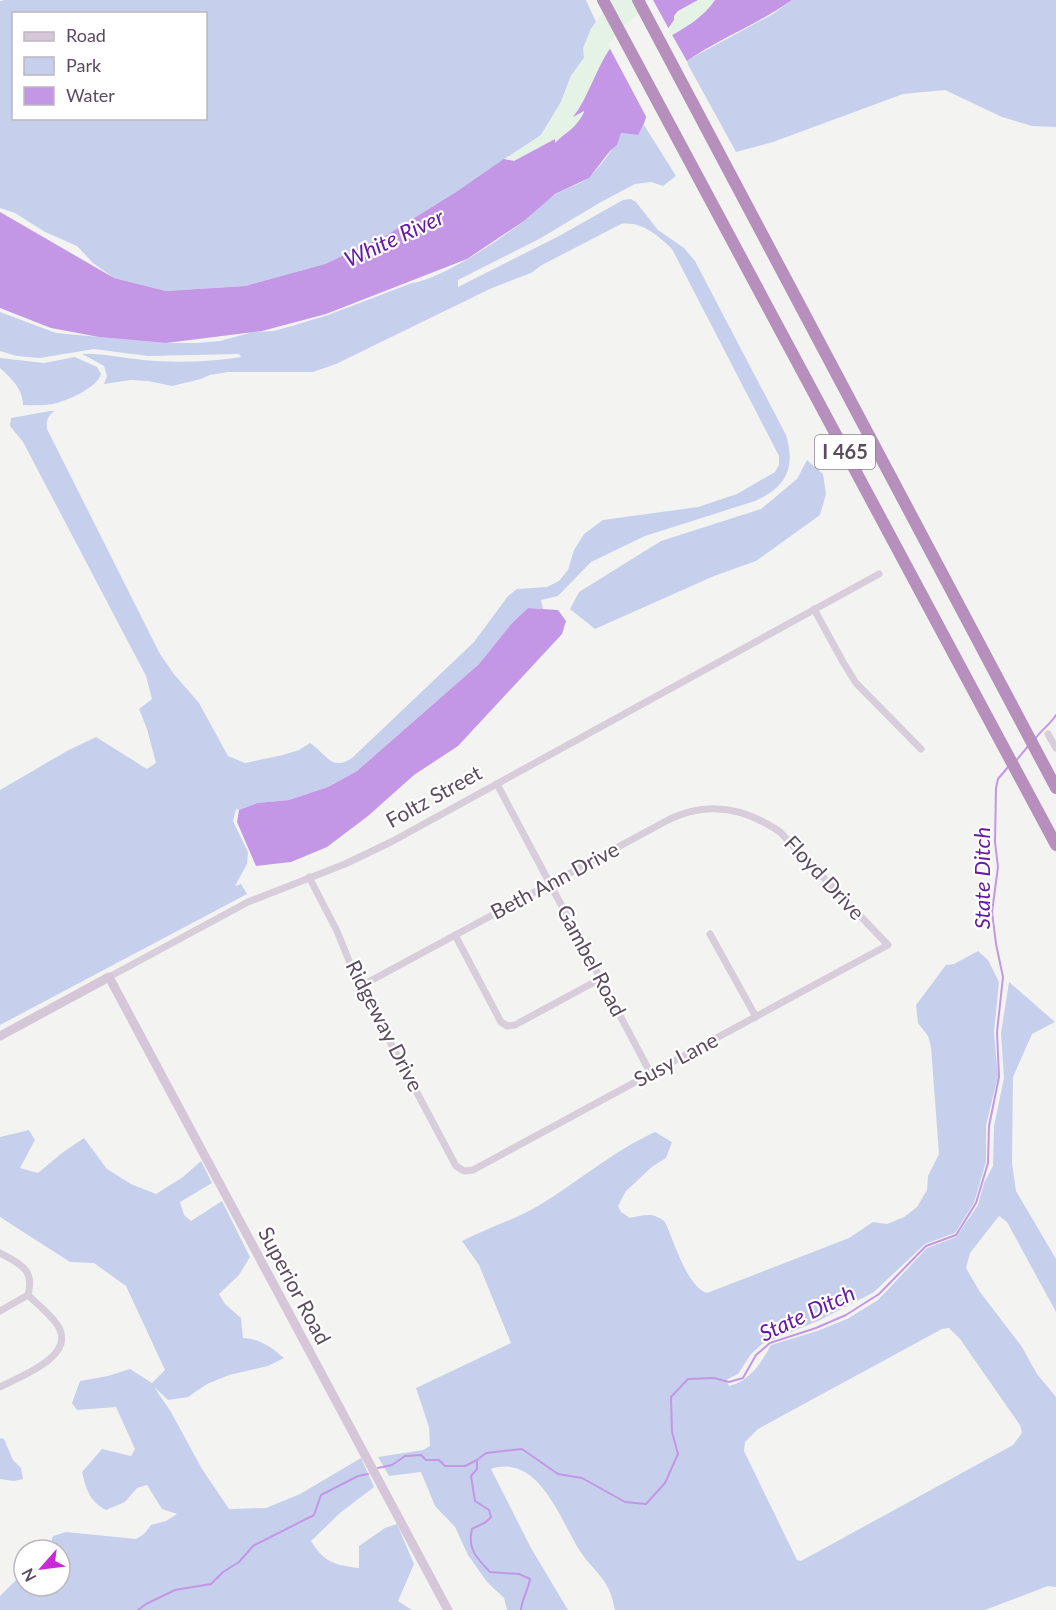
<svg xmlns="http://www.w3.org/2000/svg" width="1056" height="1610" viewBox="0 0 1056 1610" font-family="Lato,sans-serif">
  <rect width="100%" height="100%" fill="#f3f4f2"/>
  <!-- green -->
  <g fill="#c6d0ed" fill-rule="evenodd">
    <path d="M 5,0 L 586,0 L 596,22 L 591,29 L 584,58 L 571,76 L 561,102 L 541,135 L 456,192 L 385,236 L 325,264 L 245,286 L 166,291 L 114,278 L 93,263 L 77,246 L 45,232 L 15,213 L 0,208 L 0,1 ZM 14,14 L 206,14 L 206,118 L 14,118 Z"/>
    <path d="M 792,0 L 1056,0 L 1056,127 L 1032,126 L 1002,117 L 945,90 L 903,94 L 773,142 L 736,152 L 686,61 L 773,14 Z"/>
    <path d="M 644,125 L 676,176 L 663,186 L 651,182 L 635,184 L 601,202 L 541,238 L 458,280 L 458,287 L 559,236 L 623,200 L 631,199 L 636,202 L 658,230 L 684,248 L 695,261 L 786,435 C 796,468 786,487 755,501 L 645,536 L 591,562 L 558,596 L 541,600 L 543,609 L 528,608 L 512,623 L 479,664 L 357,771 L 328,787 L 289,800 L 257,803 L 239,810 L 236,809 L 233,821 L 248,852 L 247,864 L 235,886 L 241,884 L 247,894 L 0,1025 L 0,790 L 67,751 L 96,737 L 147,769 L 156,763 L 147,729 L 139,709 L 152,699 L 146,676 L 23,442 L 10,426 L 11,418 L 50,411 L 55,411 C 48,415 46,421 47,429 L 160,654 L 173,673 L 199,703 L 228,756 L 245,763 L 283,755 L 299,750 L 310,743 C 327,754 331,772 352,758 L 474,642 L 508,596 L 517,589 L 547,587 L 559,581 L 568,570 L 574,550 L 584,534 L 603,520 L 698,507 L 737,494 L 775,472 L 779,465 L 779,456 L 672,249 C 657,235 642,221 621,224 L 542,265 L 531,273 L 492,288 L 336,364 L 313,372 L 228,372 L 210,375 L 201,379 L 172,386 L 148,381 L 131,380 L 104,384 L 107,376 L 104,366 L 82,354 C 102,353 122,358 143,360 C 173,363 212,362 241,357 L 239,354 L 148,356 L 94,349 L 40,358 L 17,356 L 0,351 L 0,312 L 56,333 L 166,343 L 197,343 L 220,341 L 253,332 L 274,331 L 295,325 L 328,315 L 412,283 C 442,279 499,240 524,221 C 535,212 544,201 556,194 C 566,188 580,185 589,177 C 598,170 618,143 621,133 L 638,135 Z"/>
    <path d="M 75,357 L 97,367 L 101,374 C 97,388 67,401 53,404 C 43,406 33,405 23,405 C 23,389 11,378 0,368 L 0,358 L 44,363 Z"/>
    <path d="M 807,460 L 823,474 L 826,494 L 820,515 L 756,561 L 714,576 L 595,629 L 570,609 L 579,592 L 661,541 L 761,509 L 797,479 Z"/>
    <path d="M 978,951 L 988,960 L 999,982 L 994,1032 L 998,1076 L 986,1126 L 986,1162 L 974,1203 L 955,1233 L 925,1244 L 874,1292 L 820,1320 L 762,1344 L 751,1354 L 738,1374 L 726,1380 L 729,1386 C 750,1381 761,1363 771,1345 L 817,1331 L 847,1319 L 878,1300 L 927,1248 L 956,1237 L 958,1234 L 978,1205 L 984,1183 L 993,1166 L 994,1126 L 1004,1078 L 1001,1033 L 1009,982 L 1055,1022 L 1032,1034 L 1013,1077 L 1012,1163 L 1016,1191 L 1056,1259 L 1056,1312 L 1007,1222 L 999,1216 L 970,1253 L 966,1268 L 980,1292 L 1022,1347 L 1037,1374 L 1056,1397 L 1056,1587 L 1048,1586 L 985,1610 L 615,1610 C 613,1603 612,1595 608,1588 C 602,1575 588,1564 580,1551 C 560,1520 539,1453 491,1469 L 531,1548 L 568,1610 L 507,1610 L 504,1598 L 487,1582 L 468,1555 L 455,1527 L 435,1506 L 421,1472 L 389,1476 L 378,1457 L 423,1450 L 430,1446 L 429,1427 L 416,1388 L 511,1343 L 479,1265 L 462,1241 C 487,1228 514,1220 538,1206 C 578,1182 613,1151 655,1132 L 672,1142 L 666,1158 L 653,1166 L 626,1191 L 618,1206 L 621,1212 L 630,1218 C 644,1215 653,1212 665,1222 C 674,1241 687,1287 707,1293 L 849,1238 L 873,1222 L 887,1224 L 904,1217 L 917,1207 L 927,1190 L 928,1176 L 939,1154 L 931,1047 L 928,1036 L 918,1023 L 916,1005 L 946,965 L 954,964 ZM 949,1328 L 960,1339 L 1020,1425 L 1022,1433 L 1013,1445 L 801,1561 L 797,1560 L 744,1451 L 745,1442 L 758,1429 L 942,1329 Z"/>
    <path d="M 29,1130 L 35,1140 L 20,1168 L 38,1173 L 62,1153 L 84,1138 L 107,1169 L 131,1184 L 156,1194 L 183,1177 L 201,1161 L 212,1183 L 180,1202 L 184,1215 L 191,1221 L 222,1201 L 250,1257 L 239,1275 L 219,1294 L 225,1304 L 241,1318 L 243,1338 C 261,1339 271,1347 284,1358 L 268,1366 L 229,1375 L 207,1384 L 188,1397 L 168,1400 L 154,1387 L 171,1412 L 202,1469 L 229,1509 L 266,1508 L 300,1494 L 361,1458 L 374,1487 L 340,1513 L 311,1541 C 324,1562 334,1565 359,1568 L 359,1546 L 385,1528 L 397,1524 L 414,1564 L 398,1601 L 412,1610 L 0,1610 L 0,1596 L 24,1572 L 24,1586 L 60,1586 L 60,1550 L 49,1550 L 53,1536 L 66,1532 L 136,1539 L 144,1534 L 151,1525 L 166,1521 L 177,1514 L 162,1509 L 147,1485 L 137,1488 L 125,1502 L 106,1510 C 90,1502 86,1489 82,1472 L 102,1449 L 131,1456 L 135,1449 L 116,1407 L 77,1410 L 72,1403 L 80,1381 L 108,1376 L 130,1369 L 152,1383 L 165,1370 L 126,1286 L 94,1263 L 70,1262 L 0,1217 L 0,1137 Z"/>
    <path d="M 0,1438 L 4,1439 L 13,1460 L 21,1468 L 23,1479 L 14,1481 L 0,1479 Z"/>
  </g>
  <!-- sand -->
  <g fill="#e5f3e6">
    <path d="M 612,0 L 652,0 C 637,16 620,31 609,49 C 596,71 589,95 574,116 L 584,110 L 578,124 L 555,143 L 551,141 L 540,149 L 514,161 L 504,159 L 542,135 L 561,102 L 571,76 L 584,58 L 583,48 L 591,29 Z"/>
    <path d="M 698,0 L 715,0 C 704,17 683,32 664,39 C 672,16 677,12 698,0 Z"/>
  </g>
  <!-- water -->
  <g fill="#c397e5">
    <path d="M 652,0 L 698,0 L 678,11 L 674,16 L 674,20 L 662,37 L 667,38 C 685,28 704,17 715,0 L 792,0 C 754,27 709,42 672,72 C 668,76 662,80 658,84 C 645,102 651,116 638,135 L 621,133 L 617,145 L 610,151 L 589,178 L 555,194 L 524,221 L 467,259 L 326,314 L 262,331 L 166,343 L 99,337 L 51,328 L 0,308 L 0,212 L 114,278 L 166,291 L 245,286 L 325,264 L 385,236 L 456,192 L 504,159 L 514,161 L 555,139 L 555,143 C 568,130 575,130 584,112 L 584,111 L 573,117 C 589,96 595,71 609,50 C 621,30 642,21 652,0 Z"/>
    <path d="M 528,608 L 558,610 L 566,621 L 562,634 L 458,746 L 414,775 L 368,816 L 327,847 L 291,862 L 256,866 L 237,822 L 239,810 L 257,803 L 289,800 L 328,787 L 357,771 L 479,664 L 512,623 Z"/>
  </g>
  <!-- pier -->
  <path fill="#f3f4f2" d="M 648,0 L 653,0 L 670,31 L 667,35 L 671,33 L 688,63 L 661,85 L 650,106 L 651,116 L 649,122 L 608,45 L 624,25 L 643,11 L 643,7 Z"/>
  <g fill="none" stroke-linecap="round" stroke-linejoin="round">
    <!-- stream -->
    <g stroke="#c397e5" stroke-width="2">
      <path d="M 1035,739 C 1041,730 1050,725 1056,715"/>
      <path d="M 1015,762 L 1029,745"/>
      <path d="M 477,1462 L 477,1469 L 471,1476 L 475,1501 L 489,1510 L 491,1517 L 486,1522 L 472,1529 C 467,1550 477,1558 490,1572 L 519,1574 L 530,1579 C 528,1591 522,1598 521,1610"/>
      <path d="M 378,1468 L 392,1465 L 405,1456 L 421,1455 L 426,1460 L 439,1460 L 445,1466 L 465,1466 L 477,1460 L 486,1453 L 522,1449 L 558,1474 L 582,1478 L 625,1502 L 646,1504 L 665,1483 L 678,1454 L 672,1432 L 671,1397 L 688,1379 L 714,1378 L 729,1382 L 743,1378 L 756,1355 L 770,1343 L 816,1328 L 846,1315 L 879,1294 L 926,1246 L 956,1235 L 976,1203 L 988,1163 L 989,1126 L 999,1077 L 997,1032 L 1003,977 L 996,944 L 992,912 L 998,867 L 995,842 L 996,788 L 998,779 L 1008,767"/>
      <path d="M 138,1610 L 146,1604 L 175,1590 L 211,1584 L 223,1572 L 239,1562 L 253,1546 L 314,1515 L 321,1495 L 358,1476 L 368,1474"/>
    </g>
    <!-- street -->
    <g stroke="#d8cdda" stroke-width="7">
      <path d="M 814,609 L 843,662 L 856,683 L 921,749"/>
      <path d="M 1048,734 L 1056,748"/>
      <path d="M 497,784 L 651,1074"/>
      <path d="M 309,877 L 337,931 L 356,978 L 456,1166 L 464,1171 L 473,1170 L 888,945 L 780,832 C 745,808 708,800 668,820 L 361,986"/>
      <path d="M 710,934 L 756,1017"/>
      <path d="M 455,935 L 501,1022 L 507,1026 L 515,1025 L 600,979"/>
      <path d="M 109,977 L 248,902 L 345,864 L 391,842 L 879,574"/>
      <path d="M 0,1253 C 20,1264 35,1269 28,1295 C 37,1304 56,1319 60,1330 C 72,1358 19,1377 0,1387"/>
      <path d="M 0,1311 L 28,1295"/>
    </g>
    <!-- secondary -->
    <path stroke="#d6c7d8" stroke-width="9" d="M 0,1036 L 109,977 L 448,1610"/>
    <!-- highway -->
    <g stroke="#b68fbc" stroke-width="12">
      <path d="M 603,0 L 1056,845"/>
      <path d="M 638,0 L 1056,788"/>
    </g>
  </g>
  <g text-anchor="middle" stroke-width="4.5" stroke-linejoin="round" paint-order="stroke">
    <!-- shield labels -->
    <rect fill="#fff" stroke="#8c818e" stroke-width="1.5" x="815" y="435" width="60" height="34" rx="4.5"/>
    <g font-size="20" font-weight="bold" fill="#5b4b5e">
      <text x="845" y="459">I 465</text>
    </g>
    <!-- street labels -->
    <g font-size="21" fill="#5b4b5e" stroke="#fff">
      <text transform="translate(434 797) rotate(-29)" y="7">Foltz Street</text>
      <text transform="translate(824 878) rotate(47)" y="7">Floyd Drive</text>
      <text transform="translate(555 881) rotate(-28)" y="7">Beth Ann Drive</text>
      <text transform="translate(591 961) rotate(62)" y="7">Gambel Road</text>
      <text transform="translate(384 1026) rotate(63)" y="7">Ridgeway Drive</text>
      <text transform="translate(676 1060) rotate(-28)" y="7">Susy Lane</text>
      <text transform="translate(294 1286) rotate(62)" y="7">Superior Road</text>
    </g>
    <!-- water labels -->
    <g font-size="22" font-style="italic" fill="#671aa3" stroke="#fff">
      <text transform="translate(394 238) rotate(-25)" y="8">White River</text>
      <text transform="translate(982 878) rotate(-90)" y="8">State Ditch</text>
      <text transform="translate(807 1313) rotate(-25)" y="8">State Ditch</text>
    </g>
  </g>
  <!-- legend -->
  <rect x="12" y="12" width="195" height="108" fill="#ffffff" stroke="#bdb7bf" stroke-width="1.5"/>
  <rect x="24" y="32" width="30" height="9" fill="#d6c7d8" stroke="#bdb7bf" stroke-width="1.5"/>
  <text x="66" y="42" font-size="18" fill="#5b4b5e">Road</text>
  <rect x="24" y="57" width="30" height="18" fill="#c6d0ed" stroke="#bdb7bf" stroke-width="1.5"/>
  <text x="66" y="72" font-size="18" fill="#5b4b5e">Park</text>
  <rect x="24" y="87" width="30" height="18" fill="#c397e5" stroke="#bdb7bf" stroke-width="1.5"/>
  <text x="66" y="102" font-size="18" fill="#5b4b5e">Water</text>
  <!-- north arrow -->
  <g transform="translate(42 1568) rotate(242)"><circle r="28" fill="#ffffff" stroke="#bdb7bf" stroke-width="1.5"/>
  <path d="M0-4.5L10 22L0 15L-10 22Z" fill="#c82bd5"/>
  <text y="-9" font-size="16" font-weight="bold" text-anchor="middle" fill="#5b4b5e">N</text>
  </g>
</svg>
